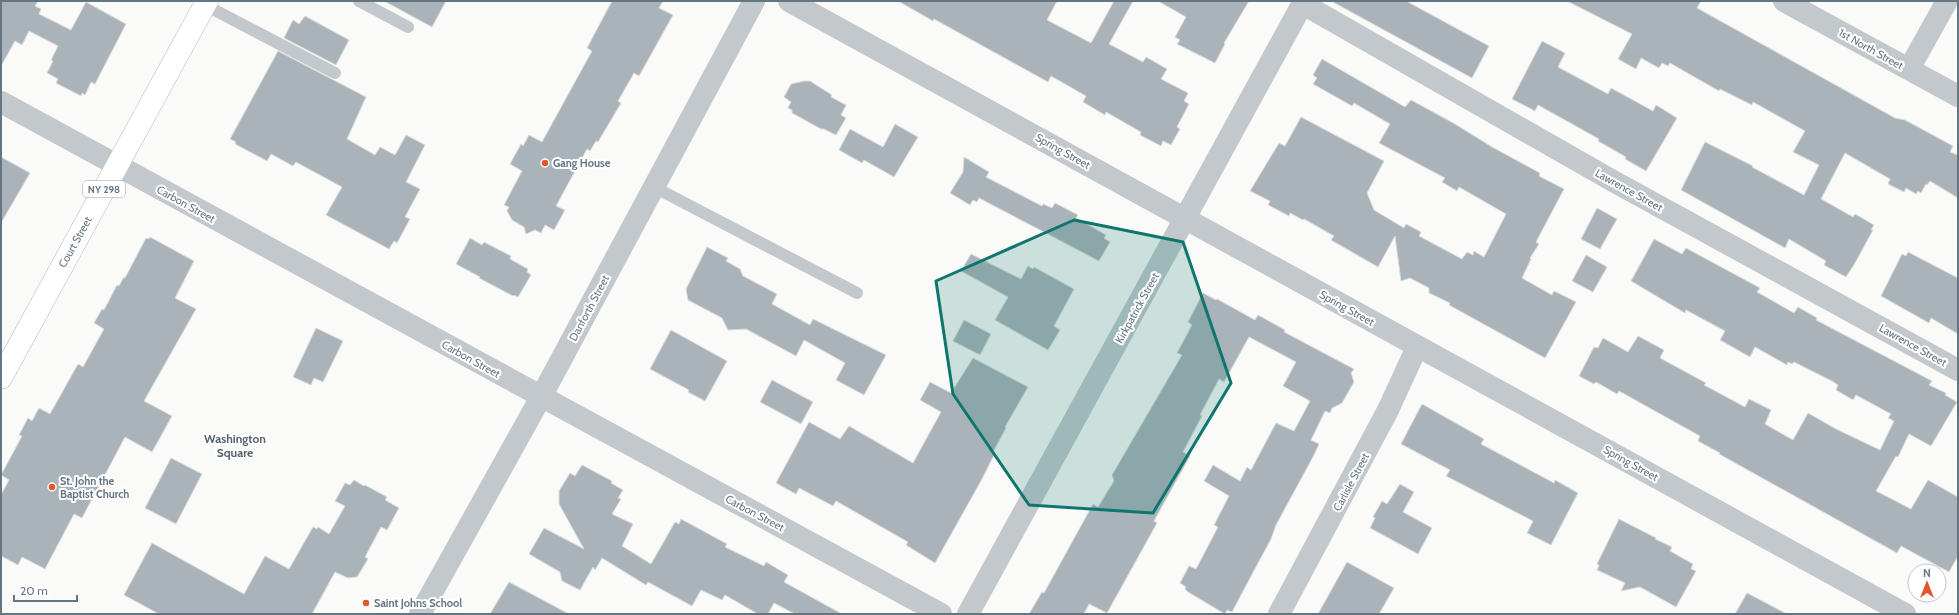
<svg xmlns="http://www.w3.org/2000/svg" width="1959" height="615" viewBox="0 0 1959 615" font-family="Cabin,sans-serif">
  <rect width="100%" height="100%" fill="#fafaf8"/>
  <!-- building -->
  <g fill="#aab3b9" stroke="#dcdcda">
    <path d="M 1,1 L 38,1 L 35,6 L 41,9 L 39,14 L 71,30 L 86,2 L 126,24 L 95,84 L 91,82 L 85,95 L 82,93 L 81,96 L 56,83 L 58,79 L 47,73 L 53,61 L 51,60 L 58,46 L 29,31 L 22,45 L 15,41 L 1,66 Z"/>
    <path d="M 384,1 L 446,1 L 432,27 Z"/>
    <path d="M 612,1 L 663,1 L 659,8 L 673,15 L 639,76 L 634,73 L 618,101 L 621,103 L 598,142 L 596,141 L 590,151 L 587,149 L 556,206 L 565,210 L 554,230 L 545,225 L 541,233 L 535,230 L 526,234 L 524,227 L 512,220 L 507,211 L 509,207 L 504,205 L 522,171 L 510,164 L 521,144 L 523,146 L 529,135 L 542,142 L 592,51 L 587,48 Z"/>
    <path d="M 898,1 L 1057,1 L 1047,20 L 1091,43 L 1114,1 L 1133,1 L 1109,44 L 1143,62 L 1146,57 L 1167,69 L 1161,79 L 1188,93 L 1184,101 L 1189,104 L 1177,127 L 1180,129 L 1171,145 L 1163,141 L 1161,146 L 1140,135 L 1141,132 L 1106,112 L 1105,115 L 1083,102 L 1086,96 L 1051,76 L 1048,82 L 934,19 L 933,21 Z"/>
    <path d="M 1158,1 L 1249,1 L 1224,43 L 1225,44 L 1215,63 L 1177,44 L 1180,40 L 1175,37 L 1186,17 Z"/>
    <path d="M 1331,1 L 1406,1 L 1489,46 L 1472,78 Z"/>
    <path d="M 1567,1 L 1701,1 L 1697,8 L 1895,118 L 1905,120 L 1953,146 L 1950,152 L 1958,155 L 1958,198 L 1930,181 L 1927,185 L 1926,184 L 1921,193 L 1918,191 L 1916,194 L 1906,188 L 1904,192 L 1888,184 L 1890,179 L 1845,153 L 1821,199 L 1853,217 L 1855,214 L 1874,225 L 1871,230 L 1873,230 L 1855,263 L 1846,277 L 1824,265 L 1826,261 L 1789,239 L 1785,248 L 1681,190 L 1705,142 L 1753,166 L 1752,167 L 1804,195 L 1819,165 L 1793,152 L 1805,131 L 1753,102 L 1752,105 L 1720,89 L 1719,91 L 1670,63 L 1668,66 L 1662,63 L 1659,68 L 1641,58 L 1636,69 L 1618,59 L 1632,34 Z"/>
    <path d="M 305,16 L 349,40 L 336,65 L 284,38 L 293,20 L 299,24 Z"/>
    <path d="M 1542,41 L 1565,53 L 1558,67 L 1608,94 L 1611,88 L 1653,111 L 1656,105 L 1677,118 L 1646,171 L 1625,159 L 1626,157 L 1598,141 L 1599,139 L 1538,105 L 1535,111 L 1512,99 Z"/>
    <path d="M 278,51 L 366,97 L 347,139 L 375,155 L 380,147 L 395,155 L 406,135 L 425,145 L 406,182 L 420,189 L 405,217 L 410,219 L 397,243 L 394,241 L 389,249 L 326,215 L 342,187 L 296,162 L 293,166 L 271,154 L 267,161 L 235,144 L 236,142 L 230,139 Z"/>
    <path d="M 1322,59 L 1405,107 L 1411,100 L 1455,124 L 1492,147 L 1540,173 L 1539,176 L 1564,189 L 1536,242 L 1539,244 L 1530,258 L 1531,259 L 1522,278 L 1552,295 L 1554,291 L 1576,302 L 1545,358 L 1449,305 L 1450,303 L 1429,293 L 1429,288 L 1410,278 L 1401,281 L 1395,236 L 1378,267 L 1331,240 L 1334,236 L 1304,219 L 1303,220 L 1290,213 L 1289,216 L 1268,205 L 1270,201 L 1250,191 L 1279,143 L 1285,146 L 1301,117 L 1384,161 L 1367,193 L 1374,210 L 1404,228 L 1406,224 L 1421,232 L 1419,236 L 1462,259 L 1467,252 L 1473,255 L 1474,251 L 1484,257 L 1506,214 L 1459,187 L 1457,191 L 1442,182 L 1445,178 L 1379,143 L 1390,124 L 1354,103 L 1352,106 L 1313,84 L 1317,78 L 1313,75 Z"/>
    <path d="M 804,81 L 810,81 L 832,95 L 831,97 L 846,105 L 841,115 L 846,118 L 836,135 L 824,129 L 821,129 L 792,113 L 792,110 L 788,108 L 791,102 L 784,97 L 791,84 Z"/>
    <path d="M 895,124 L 918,137 L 894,177 L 864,160 L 862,163 L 839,150 L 850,129 L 883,147 Z"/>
    <path d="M 1,157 L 30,173 L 1,223 Z"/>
    <path d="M 964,157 L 989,172 L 986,177 L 1042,206 L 1043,204 L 1052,208 L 1055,203 L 1078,215 L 1076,218 L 1106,235 L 1104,238 L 1110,242 L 1099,261 L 979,198 L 977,202 L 973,200 L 970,205 L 950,193 L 963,172 Z"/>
    <path d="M 1597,208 L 1617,219 L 1600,249 L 1581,239 Z"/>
    <path d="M 150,237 L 194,261 L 175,298 L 196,309 L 144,401 L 172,416 L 152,452 L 125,437 L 82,518 L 74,514 L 45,569 L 22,557 L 18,565 L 1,556 L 1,495 L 9,480 L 1,475 L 22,436 L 19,435 L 28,418 L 32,421 L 39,408 L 50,414 L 78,364 L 83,367 L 104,329 L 94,323 L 102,309 L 104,310 L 117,285 L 119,286 L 124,277 L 125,278 L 146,238 L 149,239 Z"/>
    <path d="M 470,238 L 482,245 L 484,242 L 511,256 L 510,259 L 528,269 L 527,272 L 531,275 L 518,297 L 514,295 L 513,296 L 479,278 L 480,277 L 456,264 Z"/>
    <path d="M 1654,239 L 1682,254 L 1686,248 L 1760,288 L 1757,292 L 1794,313 L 1798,307 L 1817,318 L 1816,320 L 1932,381 L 1929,385 L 1946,393 L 1945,395 L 1957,402 L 1931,446 L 1909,434 L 1898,457 L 1896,456 L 1876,491 L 1911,509 L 1928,480 L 1958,497 L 1958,556 L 1949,572 L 1901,546 L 1897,553 L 1719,454 L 1720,453 L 1698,441 L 1700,436 L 1619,391 L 1617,394 L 1596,382 L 1594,384 L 1579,376 L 1594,347 L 1598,348 L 1603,338 L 1628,352 L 1638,336 L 1664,350 L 1660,358 L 1706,383 L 1704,385 L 1745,407 L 1749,399 L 1771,410 L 1765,424 L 1793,440 L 1808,413 L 1836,429 L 1880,450 L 1894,421 L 1888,418 L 1891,414 L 1856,395 L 1853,400 L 1836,390 L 1838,385 L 1832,381 L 1794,362 L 1792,364 L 1788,362 L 1787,365 L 1755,347 L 1750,357 L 1720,340 L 1725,331 L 1686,310 L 1685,313 L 1631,281 Z"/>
    <path d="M 707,247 L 728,258 L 726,261 L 740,269 L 743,276 L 777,294 L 772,304 L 810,325 L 813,319 L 886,355 L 864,395 L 836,380 L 845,363 L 804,340 L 796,356 L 746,329 L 728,330 L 722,318 L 688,300 L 686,289 Z"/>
    <path d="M 1908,252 L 1958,278 L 1958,334 L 1931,318 L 1929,323 L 1881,296 L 1902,254 L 1906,256 Z"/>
    <path d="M 971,254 L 1021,279 L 1028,266 L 1033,269 L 1034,267 L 1074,289 L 1054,326 L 1060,330 L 1048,350 L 995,320 L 1008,297 L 961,271 Z"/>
    <path d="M 1586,255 L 1607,267 L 1593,292 L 1572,281 Z"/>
    <path d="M 1203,293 L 1216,300 L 1217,299 L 1255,320 L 1258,315 L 1285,330 L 1284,332 L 1354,369 L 1351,373 L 1354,382 L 1342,403 L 1332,408 L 1330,413 L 1325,411 L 1311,440 L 1319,444 L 1314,455 L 1276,525 L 1271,539 L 1250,578 L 1232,612 L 1227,610 L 1225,614 L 1188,592 L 1185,589 L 1186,587 L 1180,583 L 1189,566 L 1196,569 L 1218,527 L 1214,525 L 1229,496 L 1204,481 L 1213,465 L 1240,481 L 1247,467 L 1251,470 L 1276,423 L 1294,431 L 1310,401 L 1283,386 L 1296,362 L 1249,337 L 1224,382 L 1219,379 L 1200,415 L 1202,416 L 1183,452 L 1190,456 L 1154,521 L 1157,523 L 1107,613 L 1089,604 L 1084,614 L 1029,614 L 1042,592 L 1044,593 L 1093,504 L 1098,507 L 1114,481 L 1112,475 L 1182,355 L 1177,353 L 1192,325 L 1188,322 Z"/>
    <path d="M 964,320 L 991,334 L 980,355 L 953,341 Z"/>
    <path d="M 316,328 L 343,341 L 323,382 L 314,378 L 311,385 L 293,377 Z"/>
    <path d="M 671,330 L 727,361 L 705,401 L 688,392 L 689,390 L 650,369 Z"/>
    <path d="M 973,358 L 1028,387 L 1005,427 L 1006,428 L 993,452 L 995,453 L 982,479 L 935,563 L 906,545 L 908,542 L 836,501 L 833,506 L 799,488 L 796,494 L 776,483 L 809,422 L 840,439 L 849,426 L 913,463 L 941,412 L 920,400 L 930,382 L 951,393 Z"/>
    <path d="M 772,380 L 813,402 L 801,424 L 760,402 Z"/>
    <path d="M 1422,404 L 1484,439 L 1481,444 L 1554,483 L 1555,480 L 1578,493 L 1551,545 L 1527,533 L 1533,521 L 1446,476 L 1450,470 L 1401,444 Z"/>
    <path d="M 171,458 L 202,474 L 176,524 L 145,508 Z"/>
    <path d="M 582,465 L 612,481 L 611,483 L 623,490 L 618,498 L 621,499 L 612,514 L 633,524 L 622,546 L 651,564 L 675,522 L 679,524 L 681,519 L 727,544 L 725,547 L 764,566 L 766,562 L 788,575 L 784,582 L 842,614 L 795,614 L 774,603 L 768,614 L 758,614 L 725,595 L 722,600 L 701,590 L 692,606 L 648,582 L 646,585 L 602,558 L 595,570 L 593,567 L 580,590 L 562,581 L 560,572 L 529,554 L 544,528 L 584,549 L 559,504 L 559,491 L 570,473 L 575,476 Z"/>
    <path d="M 354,480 L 364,486 L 365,485 L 387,497 L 385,500 L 399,508 L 387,530 L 381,527 L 365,557 L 368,559 L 357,577 L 348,578 L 335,572 L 312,614 L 159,614 L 124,595 L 152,543 L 244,594 L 265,556 L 289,569 L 313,527 L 317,529 L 318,527 L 329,534 L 345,506 L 335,501 L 345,483 L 350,485 Z"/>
    <path d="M 1400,484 L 1414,492 L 1403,512 L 1432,528 L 1418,554 L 1370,528 L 1375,518 L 1373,517 L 1382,501 L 1387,504 Z"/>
    <path d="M 1619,519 L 1656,538 L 1655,539 L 1672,547 L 1670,551 L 1693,564 L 1691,569 L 1696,571 L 1676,607 L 1640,587 L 1621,591 L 1625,583 L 1597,570 L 1599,565 L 1597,564 Z"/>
    <path d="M 1347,562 L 1394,588 L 1379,614 L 1318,614 Z"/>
    <path d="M 509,582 L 569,614 L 490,614 Z"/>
    <path d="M 1747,593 L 1787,614 L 1735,614 Z"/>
  </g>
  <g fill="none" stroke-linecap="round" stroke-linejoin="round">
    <defs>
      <path id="primary" d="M 1,378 L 207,1"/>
    </defs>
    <!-- primary casing -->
    <use href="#primary" stroke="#b5babe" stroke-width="23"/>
    <!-- service -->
    <g stroke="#c3c8cc" stroke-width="12">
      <path d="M 359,1 L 408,27"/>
      <path d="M 205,5 L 335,73"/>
      <path d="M 654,187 L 857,293"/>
    </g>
    <!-- minor -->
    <g stroke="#c3c8cc" stroke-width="22">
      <path d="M 789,1 L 1905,614"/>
      <path d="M 1784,1 L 1958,96"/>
      <path d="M 1303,4 L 1613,181 L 1958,370"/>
      <path d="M 1909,69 L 1947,1"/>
      <path d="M 1,102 L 941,614"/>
      <path d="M 420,614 L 541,397 L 754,1"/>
      <path d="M 968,614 L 1304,1"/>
      <path d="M 1279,614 L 1388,410 L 1417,347"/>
    </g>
    <!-- primary -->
    <use href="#primary" stroke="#fff" stroke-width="22"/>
  </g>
  <!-- marked area -->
  <path fill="#0f766e" fill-opacity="0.2" stroke="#0f766e" stroke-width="3" stroke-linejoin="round" d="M 1074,220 L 1183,242 L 1231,383 L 1153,513 L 1029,505 L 953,394 L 936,281 Z"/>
  <!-- markers -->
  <g fill="#e4572e" stroke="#fff" stroke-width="1.5">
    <circle cx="545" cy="163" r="4"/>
    <circle cx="52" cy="487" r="4"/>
    <circle cx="366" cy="603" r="4"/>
  </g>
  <g text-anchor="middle" stroke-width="4" stroke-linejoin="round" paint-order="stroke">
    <!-- shield labels -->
    <rect fill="#fff" stroke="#939fa8" stroke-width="1" x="83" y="181" width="42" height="16" rx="3"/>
    <g font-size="10" font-weight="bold" fill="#657683">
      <text x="104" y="193">NY 298</text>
    </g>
    <!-- street labels -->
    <g font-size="11" fill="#657683" stroke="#fff">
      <text transform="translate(1871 49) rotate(29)" y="4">1st North Street</text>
      <text transform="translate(1063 151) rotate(29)" y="4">Spring Street</text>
      <text transform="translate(1629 190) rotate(29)" y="4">Lawrence Street</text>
      <text transform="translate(186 204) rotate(29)" y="4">Carbon Street</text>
      <text transform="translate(75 242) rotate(-61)" y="4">Court Street</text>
      <text transform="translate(589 308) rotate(-62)" y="4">Danforth Street</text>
      <text transform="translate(1137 308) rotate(-61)" y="4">Kirkpatrick Street</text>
      <text transform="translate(1347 308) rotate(29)" y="4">Spring Street</text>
      <text transform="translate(1913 345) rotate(29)" y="4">Lawrence Street</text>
      <text transform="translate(471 359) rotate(29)" y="4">Carbon Street</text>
      <text transform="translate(1631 463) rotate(29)" y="4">Spring Street</text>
      <text transform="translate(1351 482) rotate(-62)" y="4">Carlisle Street</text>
      <text transform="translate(755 513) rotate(28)" y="4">Carbon Street</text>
    </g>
    <!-- poi labels -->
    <g font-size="11" font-weight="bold" fill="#657683" stroke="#fff" text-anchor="start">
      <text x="553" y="167">Gang House</text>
      <text x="60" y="485">St. John the<tspan x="60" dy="13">Baptist Church</tspan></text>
      <text x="374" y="607">Saint Johns School</text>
    </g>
    <!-- neighbourhood labels -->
    <g font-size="12" font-weight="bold" fill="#57646e" stroke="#fff">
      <text x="235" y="443">Washington<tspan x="235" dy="14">Square</tspan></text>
    </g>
  </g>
  <!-- border -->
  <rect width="1959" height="615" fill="none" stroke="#657683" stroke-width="4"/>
  <!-- north arrow -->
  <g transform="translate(1927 583)"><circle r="19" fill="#ffffff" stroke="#c1c8cd"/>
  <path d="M0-3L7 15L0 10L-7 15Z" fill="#e4572e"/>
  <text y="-6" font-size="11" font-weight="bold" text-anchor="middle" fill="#657683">N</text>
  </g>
  <!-- scale -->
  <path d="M14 595v6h63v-6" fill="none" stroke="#657683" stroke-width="2"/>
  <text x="20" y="595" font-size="12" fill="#657683" stroke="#ffffff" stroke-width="3" paint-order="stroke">20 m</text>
</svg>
